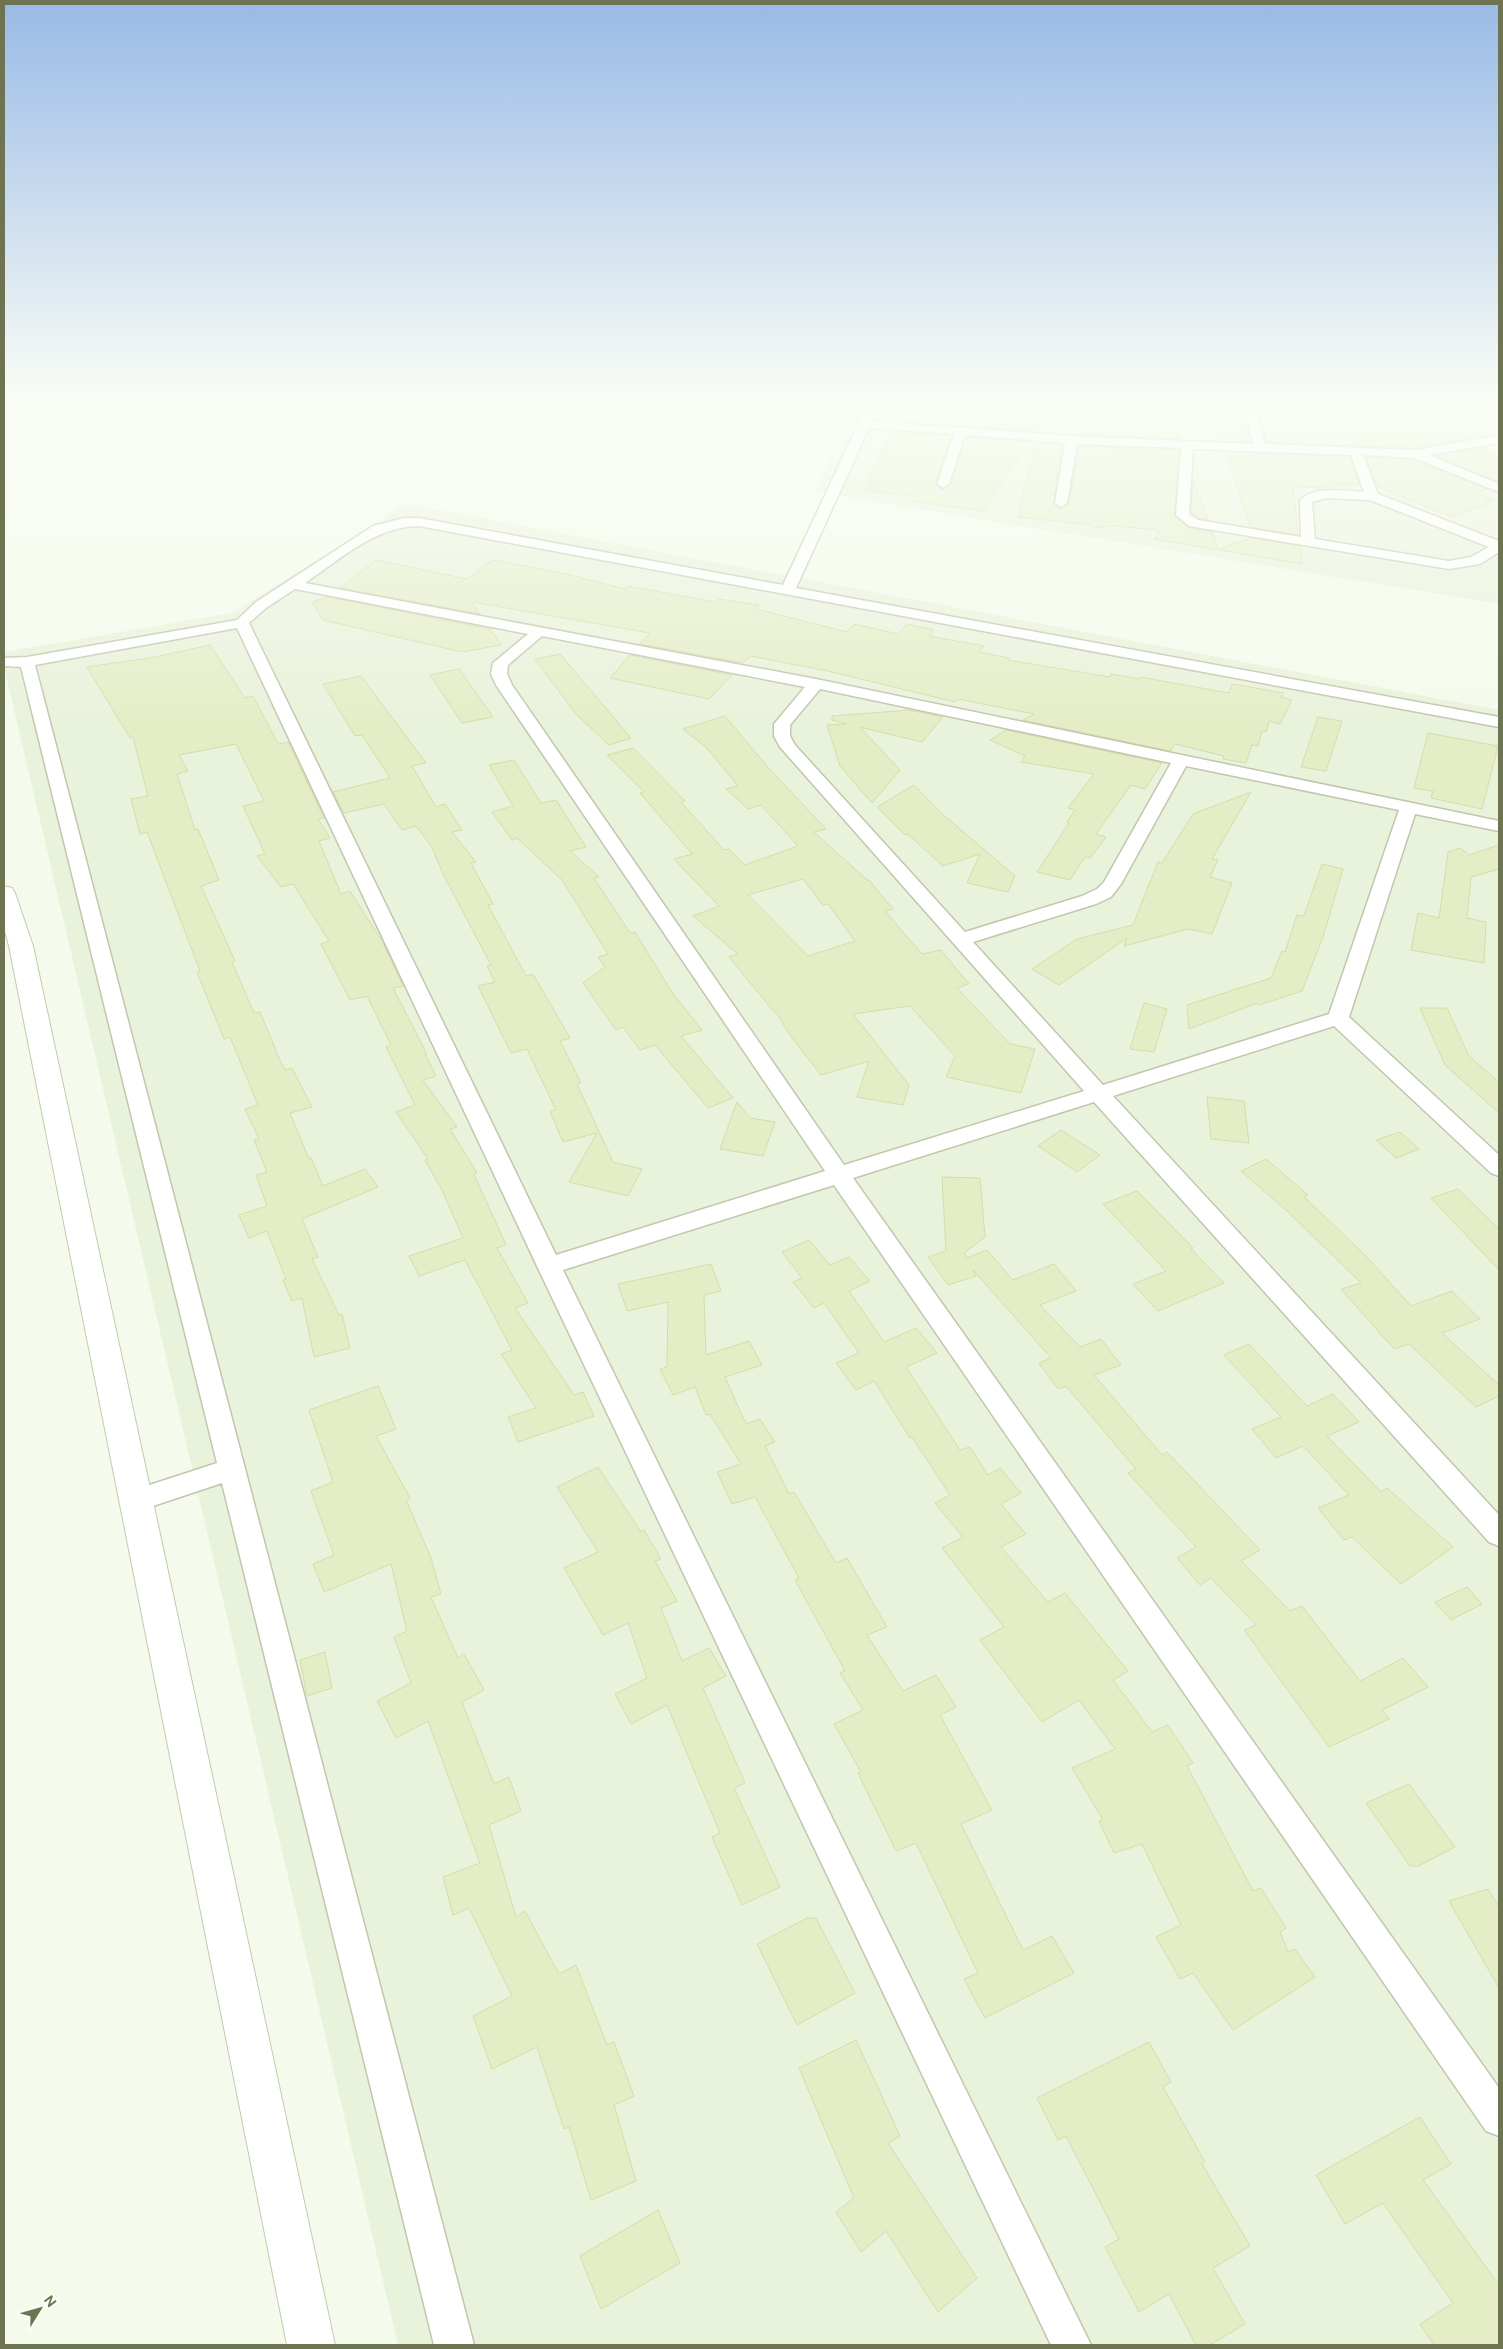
<svg xmlns="http://www.w3.org/2000/svg" width="1503" height="2349" viewBox="0 0 1503 2349" font-family="'DM Sans',sans-serif">
  <rect width="100%" height="100%" fill="#f4fbec"/>
  <!-- residential -->
  <g fill="#e9f2db">
    <path d="M 857,399 L 1499,399 L 1499,604 L 815,492 Z"/>
    <path d="M 406,504 L 1499,710 L 1499,2345 L 398,2345 L 4,667 L 4,652 L 232,613 Z"/>
  </g>
  <!-- building -->
  <g fill="#e5edc7" stroke="#d3dea9" fill-rule="evenodd">
    <path d="M 912,399 L 996,399 L 995,403 L 1044,406 L 1045,402 L 1169,412 L 1179,439 L 1072,434 L 897,421 L 902,406 L 910,407 Z"/>
    <path d="M 1412,399 L 1449,399 L 1483,413 L 1464,417 L 1496,431 L 1416,448 L 1267,442 L 1259,417 L 1294,418 L 1293,415 L 1307,415 L 1305,409 L 1356,411 L 1405,404 Z"/>
    <path d="M 1214,415 L 1243,416 L 1251,442 L 1223,441 Z"/>
    <path d="M 892,432 L 951,436 L 935,483 L 942,490 L 951,485 L 966,437 L 1030,442 L 982,511 L 912,501 L 916,496 L 866,491 L 871,482 L 866,482 Z"/>
    <path d="M 1036,443 L 1063,445 L 1053,503 L 1060,509 L 1069,503 L 1079,446 L 1179,450 L 1175,516 L 1189,528 L 1212,532 L 1218,549 L 1251,538 L 1300,546 L 1302,564 L 1154,539 L 1159,530 L 1112,526 L 1093,528 L 1089,525 L 1018,517 Z"/>
    <path d="M 1481,448 L 1499,457 L 1499,482 L 1436,456 Z"/>
    <path d="M 1226,452 L 1350,457 L 1360,485 L 1330,484 L 1332,488 L 1293,487 L 1298,535 L 1250,527 Z"/>
    <path d="M 1366,457 L 1414,460 L 1487,489 L 1477,493 L 1495,500 L 1452,517 L 1377,486 Z"/>
    <path d="M 1193,479 L 1208,520 L 1199,518 L 1191,513 Z"/>
    <path d="M 376,560 L 467,579 L 493,560 L 566,574 L 625,589 L 628,586 L 715,602 L 719,599 L 759,605 L 756,609 L 847,632 L 854,624 L 898,634 L 907,624 L 934,630 L 929,636 L 984,646 L 979,652 L 1009,658 L 1008,660 L 1110,677 L 1111,674 L 1139,679 L 1140,677 L 1229,693 L 1232,684 L 1284,693 L 1280,697 L 1292,700 L 1280,724 L 1269,721 L 1266,732 L 1262,731 L 1258,746 L 1252,745 L 1246,763 L 1223,759 L 1224,756 L 1175,744 L 1170,751 L 1023,720 L 1034,714 L 958,699 L 955,702 L 828,671 L 750,656 L 743,663 L 640,644 L 650,633 L 472,602 L 480,614 L 340,588 Z"/>
    <path d="M 328,597 L 490,629 L 501,645 L 462,652 L 323,620 L 312,602 Z"/>
    <path d="M 210,645 L 245,698 L 253,696 L 278,744 L 288,742 L 324,818 L 318,819 L 330,838 L 319,841 L 341,894 L 350,891 L 382,941 L 403,986 L 393,988 L 427,1054 L 425,1054 L 436,1076 L 423,1080 L 457,1127 L 450,1129 L 477,1173 L 474,1174 L 506,1245 L 497,1248 L 528,1303 L 515,1308 L 574,1395 L 583,1392 L 594,1416 L 518,1442 L 508,1417 L 536,1408 L 501,1354 L 512,1350 L 465,1260 L 419,1276 L 409,1256 L 463,1238 L 443,1192 L 425,1160 L 428,1159 L 396,1112 L 415,1105 L 386,1047 L 391,1045 L 367,996 L 350,1000 L 321,944 L 329,941 L 293,884 L 281,887 L 257,856 L 265,854 L 243,806 L 264,801 L 236,744 L 179,755 L 188,771 L 177,774 L 195,830 L 198,829 L 219,880 L 201,886 L 235,961 L 232,962 L 254,1013 L 260,1012 L 281,1063 L 286,1070 L 292,1068 L 312,1107 L 290,1113 L 309,1159 L 311,1158 L 323,1186 L 365,1169 L 378,1187 L 302,1219 L 318,1257 L 312,1259 L 339,1315 L 342,1314 L 350,1348 L 314,1357 L 302,1298 L 292,1301 L 283,1280 L 286,1279 L 267,1231 L 249,1238 L 239,1215 L 267,1206 L 256,1175 L 267,1172 L 254,1140 L 259,1139 L 245,1109 L 258,1105 L 230,1037 L 224,1039 L 197,972 L 200,971 L 147,832 L 140,834 L 131,799 L 148,796 L 133,737 L 130,738 L 87,667 L 155,657 Z"/>
    <path d="M 560,654 L 631,738 L 609,745 L 576,714 L 535,659 Z"/>
    <path d="M 630,655 L 732,675 L 709,699 L 610,678 Z"/>
    <path d="M 459,669 L 493,717 L 462,723 L 430,675 Z"/>
    <path d="M 361,676 L 426,763 L 412,766 L 436,807 L 445,804 L 462,830 L 452,832 L 476,862 L 471,863 L 493,904 L 488,905 L 526,976 L 533,974 L 570,1038 L 560,1041 L 581,1083 L 577,1084 L 613,1162 L 642,1169 L 628,1196 L 569,1182 L 597,1133 L 563,1142 L 550,1111 L 556,1110 L 527,1049 L 511,1053 L 478,986 L 495,982 L 487,966 L 491,965 L 443,874 L 432,847 L 416,826 L 402,830 L 384,804 L 344,813 L 333,792 L 390,778 L 362,735 L 355,736 L 323,684 Z"/>
    <path d="M 909,710 L 943,717 L 922,742 L 860,727 L 900,770 L 872,803 L 840,766 L 827,725 L 847,724 L 832,720 L 832,716 Z"/>
    <path d="M 725,716 L 765,764 L 826,829 L 814,832 L 867,880 L 869,880 L 893,909 L 885,911 L 922,954 L 941,950 L 969,984 L 957,988 L 1010,1044 L 1035,1049 L 1021,1093 L 946,1077 L 955,1056 L 910,1006 L 853,1014 L 909,1085 L 903,1105 L 857,1097 L 869,1061 L 821,1075 L 790,1035 L 776,1012 L 774,1012 L 729,957 L 738,954 L 693,916 L 719,906 L 674,859 L 692,854 L 640,793 L 644,792 L 607,755 L 633,748 L 685,801 L 681,802 L 724,850 L 729,849 L 745,865 L 798,846 L 761,805 L 748,809 L 726,789 L 738,786 L 707,748 L 683,729 ZM 803,879 L 823,905 L 828,904 L 855,941 L 808,956 L 748,895 Z"/>
    <path d="M 1318,717 L 1342,721 L 1326,771 L 1301,767 Z"/>
    <path d="M 1006,730 L 1162,763 L 1145,789 L 1131,785 L 1096,834 L 1106,837 L 1090,858 L 1085,857 L 1070,880 L 1037,872 L 1069,823 L 1067,822 L 1075,810 L 1068,808 L 1094,774 L 1021,762 L 1025,756 L 990,740 Z"/>
    <path d="M 1428,733 L 1498,746 L 1482,809 L 1431,798 L 1433,791 L 1414,788 Z"/>
    <path d="M 514,760 L 541,803 L 556,800 L 586,847 L 570,851 L 599,877 L 594,878 L 630,933 L 635,932 L 671,991 L 702,1030 L 681,1036 L 733,1098 L 708,1108 L 655,1045 L 640,1050 L 623,1027 L 616,1030 L 583,983 L 605,967 L 598,957 L 608,954 L 562,880 L 517,838 L 512,840 L 492,812 L 513,806 L 489,765 Z"/>
    <path d="M 914,785 L 940,812 L 1015,876 L 1008,892 L 967,883 L 980,854 L 943,866 L 908,834 L 905,835 L 877,807 Z"/>
    <path d="M 1251,792 L 1212,859 L 1218,860 L 1210,877 L 1232,883 L 1212,934 L 1188,929 L 1124,946 L 1127,938 L 1059,985 L 1032,969 L 1077,939 L 1133,925 L 1158,862 L 1162,863 L 1193,814 Z"/>
    <path d="M 1499,845 L 1499,869 L 1471,877 L 1467,918 L 1486,922 L 1484,963 L 1411,950 L 1418,913 L 1439,918 L 1448,852 L 1460,848 L 1469,855 Z"/>
    <path d="M 1322,864 L 1343,869 L 1323,937 L 1302,991 L 1259,1005 L 1257,1003 L 1189,1029 L 1187,1005 L 1271,978 L 1282,951 L 1285,952 L 1297,915 L 1304,916 Z"/>
    <path d="M 1144,1003 L 1167,1009 L 1154,1052 L 1130,1049 Z"/>
    <path d="M 1420,1008 L 1447,1008 L 1469,1056 L 1499,1082 L 1499,1113 L 1445,1065 Z"/>
    <path d="M 1207,1097 L 1244,1101 L 1249,1143 L 1211,1139 Z"/>
    <path d="M 737,1102 L 750,1118 L 775,1122 L 763,1156 L 720,1149 Z"/>
    <path d="M 1061,1130 L 1100,1155 L 1077,1172 L 1038,1146 Z"/>
    <path d="M 1400,1132 L 1419,1149 L 1396,1158 L 1376,1140 Z"/>
    <path d="M 1266,1159 L 1308,1195 L 1304,1197 L 1365,1255 L 1411,1306 L 1452,1291 L 1480,1319 L 1442,1333 L 1499,1385 L 1499,1396 L 1476,1407 L 1409,1344 L 1394,1349 L 1341,1289 L 1361,1283 L 1287,1211 L 1241,1171 Z"/>
    <path d="M 942,1177 L 980,1178 L 985,1237 L 964,1253 L 967,1258 L 987,1250 L 1013,1280 L 1054,1264 L 1076,1291 L 1040,1305 L 1080,1347 L 1101,1339 L 1121,1365 L 1094,1375 L 1162,1455 L 1167,1452 L 1260,1550 L 1241,1561 L 1290,1611 L 1302,1606 L 1360,1681 L 1403,1658 L 1428,1687 L 1382,1710 L 1389,1719 L 1329,1747 L 1244,1630 L 1256,1625 L 1211,1578 L 1200,1585 L 1177,1558 L 1196,1547 L 1128,1473 L 1136,1469 L 1066,1386 L 1058,1389 L 1039,1363 L 1051,1358 L 973,1270 L 976,1276 L 948,1285 L 928,1257 L 946,1251 Z"/>
    <path d="M 1458,1189 L 1499,1229 L 1499,1270 L 1431,1198 Z"/>
    <path d="M 1137,1191 L 1193,1248 L 1191,1249 L 1224,1283 L 1158,1311 L 1133,1284 L 1166,1271 L 1103,1204 Z"/>
    <path d="M 809,1240 L 830,1265 L 849,1257 L 870,1281 L 849,1291 L 884,1342 L 916,1328 L 937,1353 L 906,1367 L 960,1450 L 970,1447 L 988,1475 L 1000,1468 L 1021,1493 L 1001,1504 L 1026,1534 L 1001,1547 L 1048,1602 L 1065,1593 L 1128,1671 L 1113,1680 L 1152,1732 L 1168,1725 L 1193,1763 L 1187,1766 L 1253,1891 L 1261,1888 L 1286,1928 L 1280,1932 L 1288,1952 L 1295,1949 L 1315,1977 L 1233,2030 L 1193,1973 L 1180,1979 L 1156,1937 L 1181,1925 L 1142,1844 L 1114,1853 L 1099,1821 L 1103,1820 L 1072,1768 L 1115,1749 L 1079,1700 L 1042,1722 L 980,1640 L 1004,1627 L 942,1548 L 963,1537 L 935,1503 L 950,1495 L 912,1437 L 910,1438 L 874,1381 L 856,1390 L 836,1363 L 859,1353 L 824,1303 L 814,1308 L 793,1282 L 802,1278 L 782,1252 Z"/>
    <path d="M 711,1264 L 721,1291 L 704,1295 L 706,1355 L 749,1341 L 762,1365 L 725,1377 L 746,1424 L 760,1419 L 775,1442 L 765,1446 L 789,1494 L 794,1492 L 836,1563 L 847,1558 L 887,1627 L 867,1635 L 903,1691 L 936,1675 L 956,1707 L 940,1715 L 992,1810 L 961,1824 L 1023,1950 L 1052,1936 L 1074,1973 L 985,2018 L 964,1979 L 978,1973 L 916,1843 L 896,1851 L 858,1773 L 861,1772 L 834,1724 L 863,1710 L 840,1673 L 845,1671 L 795,1580 L 799,1578 L 755,1497 L 732,1504 L 717,1472 L 741,1464 L 710,1414 L 706,1415 L 695,1387 L 673,1395 L 660,1369 L 667,1367 L 668,1302 L 627,1311 L 618,1284 Z"/>
    <path d="M 1249,1344 L 1307,1406 L 1333,1394 L 1359,1422 L 1327,1436 L 1381,1492 L 1387,1488 L 1453,1547 L 1401,1584 L 1352,1537 L 1344,1540 L 1318,1508 L 1349,1495 L 1303,1446 L 1276,1458 L 1252,1429 L 1281,1417 L 1224,1355 Z"/>
    <path d="M 378,1386 L 396,1429 L 376,1436 L 410,1498 L 406,1500 L 431,1558 L 441,1594 L 431,1597 L 458,1658 L 464,1654 L 484,1690 L 462,1702 L 494,1784 L 509,1777 L 521,1811 L 489,1825 L 516,1917 L 525,1911 L 559,1974 L 576,1965 L 607,2045 L 614,2042 L 634,2096 L 614,2105 L 636,2181 L 591,2200 L 569,2127 L 564,2129 L 537,2047 L 492,2069 L 473,2016 L 512,1996 L 469,1908 L 453,1915 L 443,1877 L 480,1863 L 428,1721 L 396,1738 L 377,1701 L 411,1683 L 394,1637 L 407,1631 L 391,1564 L 324,1592 L 313,1564 L 334,1555 L 311,1491 L 333,1482 L 309,1410 Z"/>
    <path d="M 598,1467 L 641,1532 L 644,1530 L 661,1559 L 655,1561 L 677,1601 L 661,1608 L 682,1661 L 709,1648 L 726,1676 L 703,1688 L 745,1783 L 734,1788 L 780,1887 L 742,1905 L 712,1837 L 720,1833 L 667,1705 L 631,1724 L 615,1694 L 647,1678 L 628,1623 L 603,1635 L 564,1568 L 598,1552 L 557,1487 Z"/>
    <path d="M 1467,1587 L 1482,1604 L 1451,1620 L 1435,1602 Z"/>
    <path d="M 325,1652 L 332,1688 L 307,1696 L 300,1660 Z"/>
    <path d="M 1409,1784 L 1455,1847 L 1418,1866 L 1410,1866 L 1366,1803 Z"/>
    <path d="M 1488,1889 L 1499,1907 L 1499,1988 L 1449,1901 Z"/>
    <path d="M 807,1918 L 816,1918 L 855,1993 L 797,2025 L 757,1944 Z"/>
    <path d="M 856,2040 L 900,2136 L 888,2143 L 977,2278 L 938,2312 L 886,2231 L 861,2252 L 836,2212 L 854,2198 L 799,2068 Z"/>
    <path d="M 1149,2042 L 1171,2082 L 1163,2087 L 1205,2162 L 1202,2164 L 1250,2246 L 1213,2268 L 1245,2324 L 1210,2345 L 1196,2345 L 1169,2294 L 1139,2312 L 1105,2247 L 1119,2239 L 1066,2136 L 1058,2140 L 1037,2098 Z"/>
    <path d="M 1420,2117 L 1451,2164 L 1423,2180 L 1499,2285 L 1499,2345 L 1434,2345 L 1420,2324 L 1453,2303 L 1383,2203 L 1345,2224 L 1316,2175 Z"/>
    <path d="M 658,2210 L 680,2263 L 601,2309 L 580,2256 Z"/>
  </g>
  <g fill="none" stroke-linecap="round" stroke-linejoin="round">
    <defs>
      <path id="street" d="M 870,399 L 882,399 L 872,421 L 1072,436 L 1254,444 L 1242,406 L 1151,402 L 1146,399 L 1261,399 L 1356,403 L 1379,399 L 1410,399 L 1405,402 L 1356,409 L 1253,406 L 1266,444 L 1416,450 L 1499,435 L 1499,443 L 1429,455 L 1499,484 L 1499,492 L 1414,458 L 1363,455 L 1378,494 L 1499,541 L 1499,552 L 1480,564 L 1449,569 L 1189,526 L 1176,515 L 1181,448 L 1077,444 L 1067,503 L 1061,507 L 1055,503 L 1065,443 L 965,435 L 949,484 L 943,488 L 937,484 L 954,434 L 869,428 L 796,588 L 1499,717 L 1499,727 L 419,526 C 376,526 339,560 305,583 L 816,679 L 1499,821 L 1499,831 L 1415,814 L 1349,1017 L 1499,1155 L 1499,1176 L 1491,1173 L 1334,1026 L 1113,1096 L 1499,1515 L 1499,1546 L 1489,1542 L 1094,1102 L 853,1178 L 1499,2088 L 1499,2136 L 1486,2131 L 834,1185 L 563,1270 L 1091,2345 L 1051,2345 L 537,1266 L 237,628 L 35,665 L 474,2345 L 434,2345 L 222,1483 L 135,1512 L 125,1509 L 121,1501 L 125,1493 L 217,1463 L 21,667 L 4,666 L 4,658 L 27,657 L 237,620 L 256,602 L 373,526 L 404,518 L 419,518 L 783,585 ZM 1193,449 L 1351,455 L 1364,492 C 1346,491 1313,485 1300,501 L 1301,537 L 1198,520 L 1189,514 ZM 1327,498 L 1370,500 L 1489,547 L 1471,557 L 1449,561 L 1315,539 L 1312,502 ZM 295,589 L 528,634 L 493,663 L 491,674 L 496,685 L 825,1171 L 556,1255 L 249,623 L 266,608 ZM 542,636 L 805,687 L 774,724 L 774,736 L 780,747 L 1084,1091 L 844,1165 L 512,685 L 507,674 L 508,665 ZM 820,689 L 1171,763 L 1104,882 L 1097,889 L 1082,896 L 965,932 L 795,745 L 790,736 L 790,725 ZM 1186,766 L 1399,810 L 1329,1014 L 1103,1085 L 973,942 L 1096,904 L 1111,897 L 1121,884 Z"/>
      <g id="secondary">
        <path d="M 4,399 L 13,399 L 9,406 L 4,407 Z"/>
        <path d="M 4,886 L 12,888 L 15,893 L 33,946 L 335,2345 L 287,2345 L 9,946 L 4,928 Z"/>
      </g>
    </defs>
    <!-- street casing -->
    <use href="#street" stroke="#c1c7ad" stroke-width="3"/>
    <!-- secondary casing -->
    <use href="#secondary" stroke="#c2cbac" stroke-width="2"/>
    <!-- street -->
    <use href="#street" fill="#fff" fill-rule="evenodd"/>
    <!-- secondary -->
    <use href="#secondary" fill="#fff" fill-rule="evenodd"/>
  </g>
  <!-- sky -->
  <linearGradient id="sky" x2="0" y2="1"><stop stop-color="#99bae6"/><stop offset="0.55" stop-color="#fafdf6"/><stop offset="1" stop-color="#fafdf6" stop-opacity="0"/></linearGradient>
  <rect width="1503" height="728" fill="url(#sky)"/>
  <!-- border -->
  <rect width="1503" height="2349" fill="none" stroke="#6e7451" stroke-width="10"/>
  <!-- north arrow -->
  <g transform="translate(40 2309) rotate(53)" stroke="#f9fef3" stroke-width="4" paint-order="stroke">
  <path d="M0-4L9 19L0 12L-9 19Z" fill="#6e7451"/>
  <text y="-8" font-size="14" font-weight="bold" text-anchor="middle" fill="#6e7451">N</text>
  </g>
</svg>
